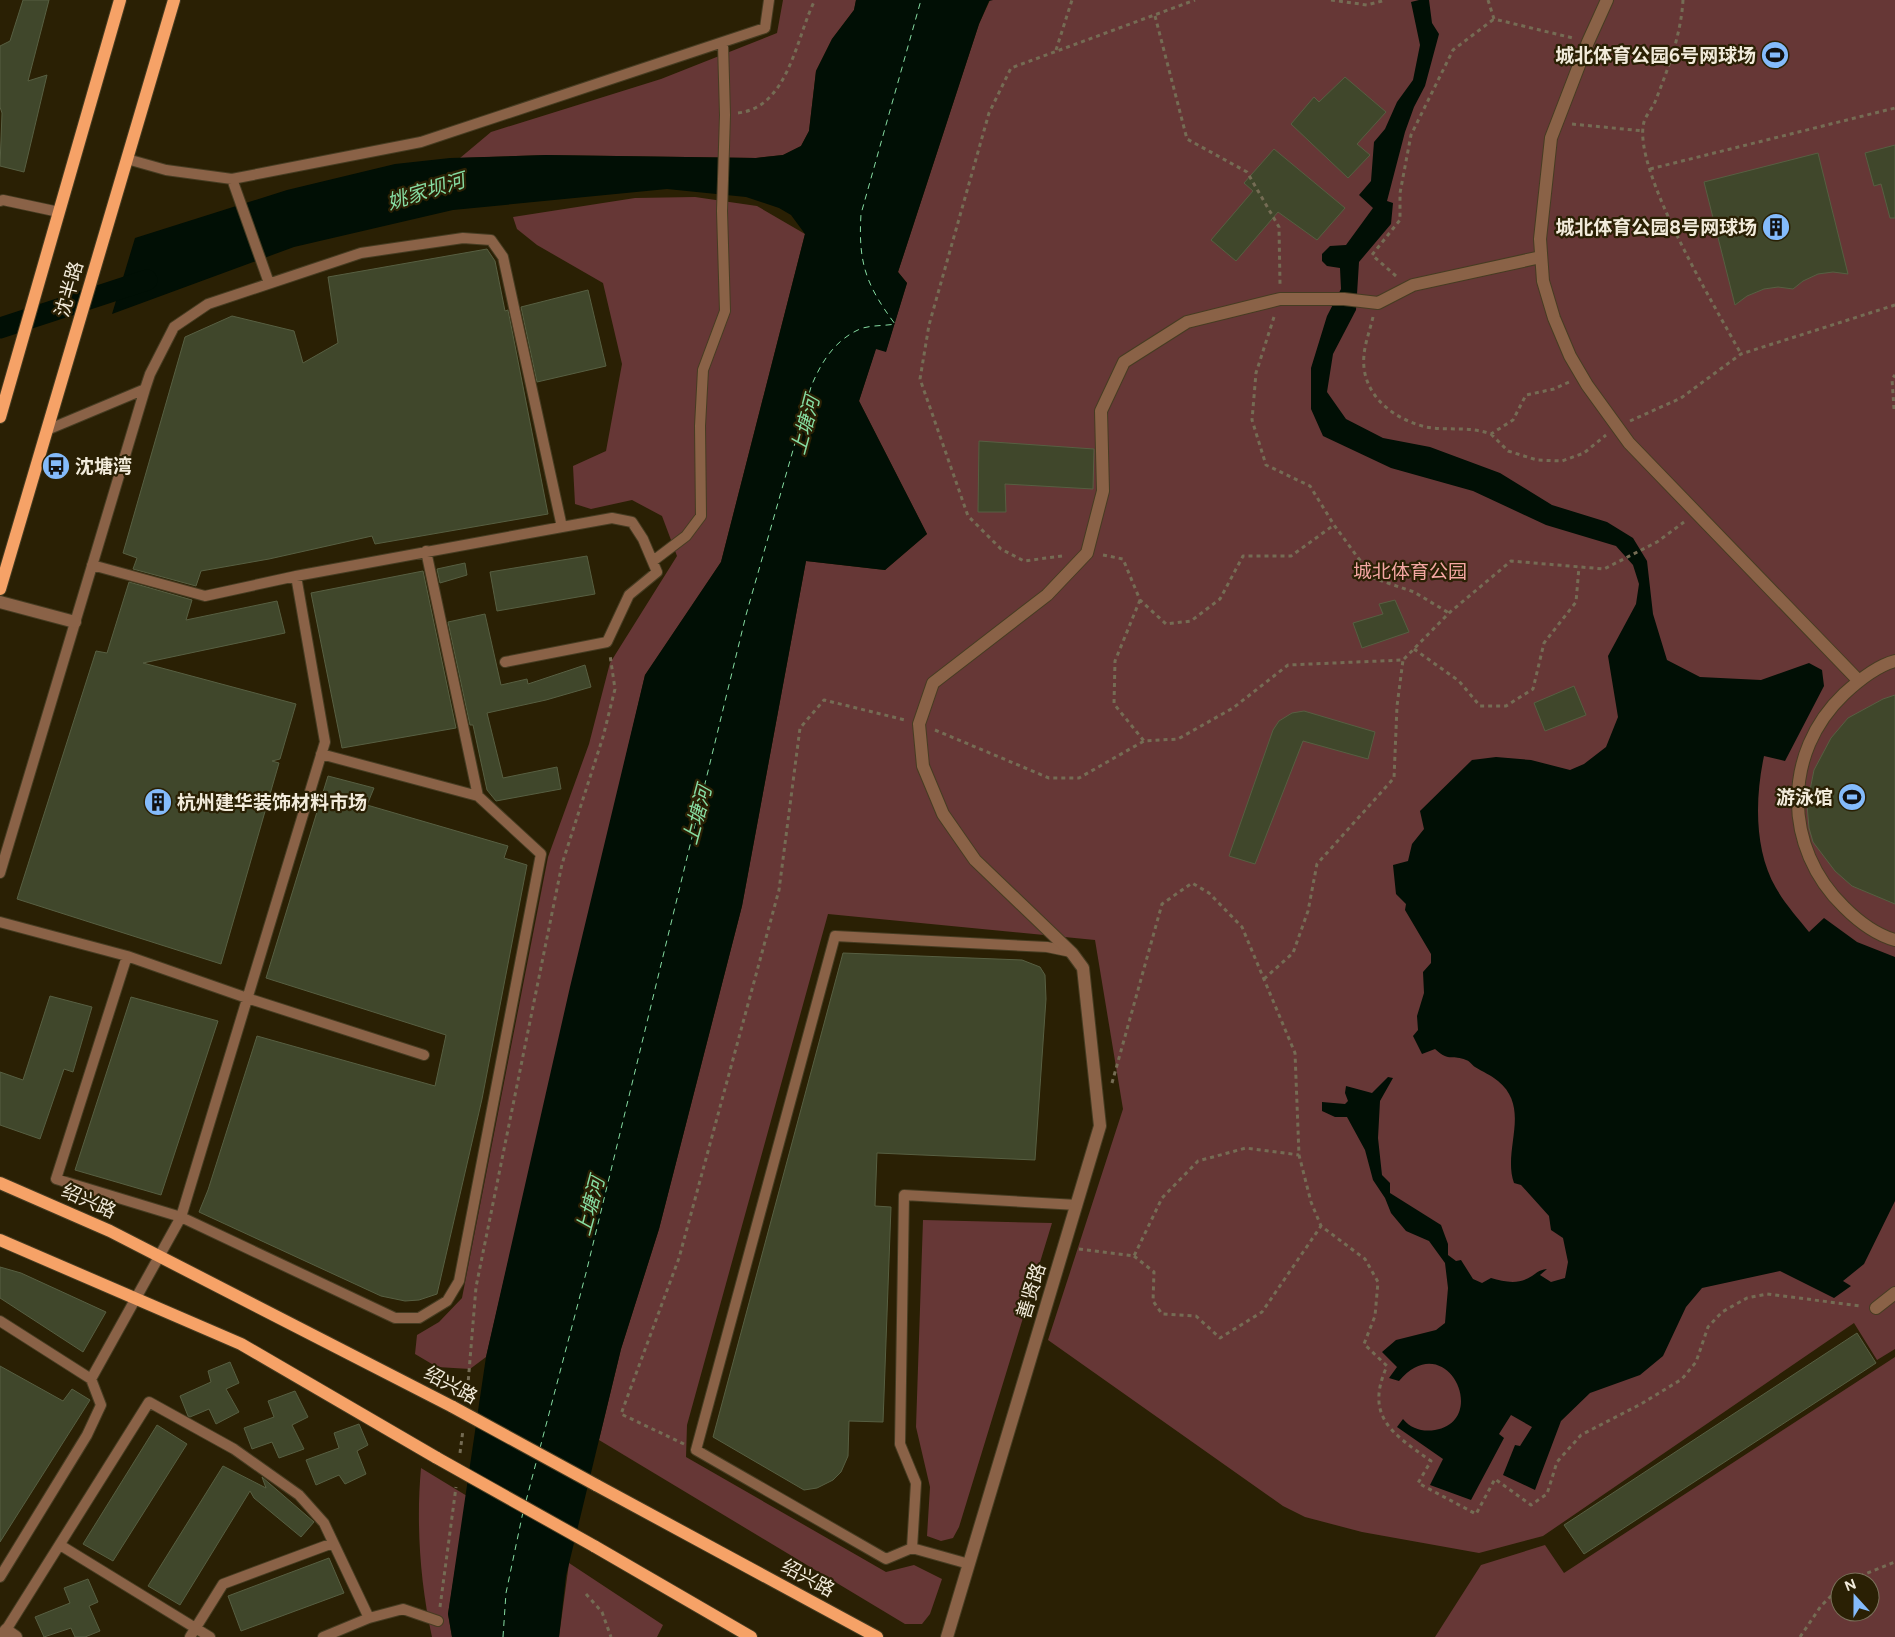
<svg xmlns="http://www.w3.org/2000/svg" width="1895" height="1637" font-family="Figtree,'Noto Sans SC',sans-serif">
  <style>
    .green { fill: #663736; fill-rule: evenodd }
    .water { fill: #010f05 }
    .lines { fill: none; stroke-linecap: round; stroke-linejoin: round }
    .canal { stroke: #010f05; stroke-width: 21 }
    .ferry { stroke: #86dca2; stroke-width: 1; stroke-dasharray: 6 5; stroke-linecap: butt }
    .building { fill: #40472b; stroke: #575f42 }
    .lane-casing { stroke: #463c22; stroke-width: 12 }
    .street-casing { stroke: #463c22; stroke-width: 14 }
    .primary-casing { stroke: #463c22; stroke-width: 14 }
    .path { stroke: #756c54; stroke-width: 3; stroke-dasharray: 4 4; stroke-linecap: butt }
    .lane { stroke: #8a6247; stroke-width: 10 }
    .street { stroke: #8a6247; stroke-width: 12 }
    .primary { stroke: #f6a267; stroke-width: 12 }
    .primary-bridge-casing { stroke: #463c22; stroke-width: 14; stroke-linecap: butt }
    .primary-bridge { stroke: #f6a267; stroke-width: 12 }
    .labels { text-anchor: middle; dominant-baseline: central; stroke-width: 4.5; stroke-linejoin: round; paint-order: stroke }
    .poi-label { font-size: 19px; font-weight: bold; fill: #f2ebdb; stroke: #2a2004; text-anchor: end }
    .street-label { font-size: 19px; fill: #f2ebdb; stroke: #2a2004 }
    .park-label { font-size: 19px; fill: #f5a7a3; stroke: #2a2004 }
    .water-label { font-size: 20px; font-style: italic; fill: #86dca2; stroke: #2a2004 }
  </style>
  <rect width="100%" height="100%" fill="#2a2004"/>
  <path class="green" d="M783,0h73l-2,10 -22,29 -16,32 -7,60 -8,15 -18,9 -27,3 -210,-3 -86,3 31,-26 170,-53 116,-46z
    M990,0h905v1349l-18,11 -23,-37 -311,213 -64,17 -117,-21 -57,-15 -22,-11 -235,-166 75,-231 -28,-169 -267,-26 -141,511 -1,32 200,115 28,-7 28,14 -12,35 -8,10h-17l-306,-184 22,-91 38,-120 83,-323 64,-345 79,9 42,-36 -68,-133 17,-53 10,3 21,-68 -9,-11 81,-248z
    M695,197l62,9 48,28 -84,328 -76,113 -159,682 -16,12 -33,-2 -22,-13 2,-19 22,-13 23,-24 86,-441 41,-113 21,-81 67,-107 -15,-40 -30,-16 -41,9 -16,-5 -2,-38 33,-15 16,-87 -19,-81 -66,-38 -20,-16 -4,-12 122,-19z
    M923,1220l129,3 -93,304 -6,11 -12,3 -14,-5 3,-49 -14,-60z
    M1895,1357v280h-460l46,-72 64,-20 19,28zM1840,1582h30v30h-30z
    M421,1468l46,28 -19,118 4,23h-20c-12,-55 -16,-113 -11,-169z
    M569,1563l94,62 -6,12h-98z"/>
  <path class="water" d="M856,0h137l-4,1 -10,23 -81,248 9,11 -21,69 -10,-3 -17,52 68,133 -42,36 -79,-9 -64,345 -83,323 -38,120 -55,227 -7,61h-107l-4,-23 38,-257 84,-370 75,-312 76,-113 84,-328 -14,-19 -12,-7 -33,-11 -79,-8 -214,21 -159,37 -182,67 23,-76 152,-48 108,-26 55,-6 96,-3 210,3 27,-3 18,-9 8,-15 7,-60 16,-32 22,-29z
    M1419,0h10l3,23 7,11 -14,52 -11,21 -9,25 -18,69 6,2 -2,21 -32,38 -3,48 -23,44 -6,38 19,27 37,19 47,9 70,26 52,32 55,17 26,16 14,23 6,53 14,46 33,17 61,3 48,-17 13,7 2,16 -39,75 -21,-5c-9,42 -10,94 12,132 9,16 22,30 33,44l15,-14 33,24 38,15v244l-31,63 -21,17 8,5 -17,12 -54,-27 -78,17 -16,19 -23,49 -23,19 -50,18 -29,28 -26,69 -32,-15 12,-30 5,1 12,-19 -21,-12 -12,19 5,4 -33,62 -41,-15 13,-26 -46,-32 6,-8c8,10 20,13 32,11 56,-10 11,-104 -36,-49l-10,-3 8,-11 -15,-15 14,-12 40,-10 9,-7 3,-35 -3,-25 -16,-22 -23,-10 -15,-18 -6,-15 -12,-18 -8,-30 -18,-33h-12l-13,-6v-9l23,2 3,-3 -3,-8 1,-7 26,7 16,-16 5,1 -13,23 -2,37 4,37 8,8v10l51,32 7,19v11l8,6 5,-1 12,19 9,4 9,-5c14,4 28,7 41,-2 6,-4 7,-6 15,-7l-7,6 11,7 14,-4 3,-16 -5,-24 -12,-8 -2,-14 -28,-31 -7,-2c-12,-34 18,-74 -16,-102 -7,-6 -15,-9 -23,-14 -3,-2 -5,-6 -9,-7 -13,-6 -16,3 -31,-11l-13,5 -9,-18 5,-6 -1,-14 7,-23 -1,-21 8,-9v-9l-26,-44 1,-6 -10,-10 -3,-29 15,-4 4,-17 12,-15 -4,-18 52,-51 24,-3 35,3 39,10 14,-6 22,-17 12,-30 -10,-61 28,-52 3,-20 -6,-19 -17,-19 -70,-21 -73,-34 -82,-23 -68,-32 -12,-27v-41l16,-52 14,-27 -1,-21 -13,-2 -5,-5v-7l8,-8 16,-1 27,-37 -14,-13 12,-14 3,-39 11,-13 12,-27 16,-22 7,-35 -9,-43z"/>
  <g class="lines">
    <path class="canal" d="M0,328l147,-48"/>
    <path class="ferry" d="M540,1448l46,-175 160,-658 65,-228c10,-25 24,-47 49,-58 10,-4 25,-3 35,-5 -29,-39 -37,-61 -34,-110l60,-214
      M526,1501l11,-42
      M503,1637l3,-44 17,-81"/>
  </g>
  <path class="building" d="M23,0h26l-21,81 19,-6 -23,97 -24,-6 2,-53 -2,-6v-61l10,-5z
    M1345,77l41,35 -29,32 13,11 -22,23 -57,-54 23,-27 5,5z
    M1895,145v73h-5l-9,-34 -7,2 -9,-33z
    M1274,149l71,59 -28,32 -39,-28 -42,49 -25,-21 42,-49 -9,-8z
    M1818,153l30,121 -15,-2 -15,2 -15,7 -10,8 -15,-2 -14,2 -17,7 -12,9 -31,-123z
    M487,249l8,12 10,50 3,-1 40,204 -173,30 -3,-8 -103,23 -68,12 -5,15 -63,-17 4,-11 -14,-5 62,-216 47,-21 62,15 9,32 35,-20 -10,-66z
    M588,290l18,76 -69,16 -16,-75z
    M979,441l115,8 -1,40 -88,-5 1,28h-28z
    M587,556l8,38 -98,17 -7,-39z
    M465,563l2,12 -27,8 -3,-14z
    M423,571l33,157 -114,20 -31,-155z
    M129,582l63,18 -6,20 91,-19 8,32 -142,30 153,41 -16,55 -8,2 7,2 -58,201 -204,-65 79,-248 11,2z
    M1395,600l14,32 -47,16 -9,-25 30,-9 -4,-10z
    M485,614l16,71 26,-6 1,5 57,-19 6,22 -45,13 -59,13 16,65 54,-11 4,22 -65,12 -9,-11 -14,-65h-3l-22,-103z
    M1574,686l12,29 -41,16 -11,-28z
    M1895,695v209l-43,-18 -17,-15 -22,-29 -4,-14 -2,-23 7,-35 17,-32 17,-20 35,-19z
    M1304,711l71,21 -7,27 -65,-18 -48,123 -26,-8 44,-126 6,-9 13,-8z
    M328,776l46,12 -7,17 141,41 -4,12 23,7 -45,234 -45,195 -18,6 -14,1 -24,-5 -182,-84 9,-22 49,-154 178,50 11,-51 -180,-57z
    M843,953l179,7 18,7 5,8 1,24 -11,161 -158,-7 -2,53 16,1 -8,215 -34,-1 -1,35 -7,16 -8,8 -16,8 -13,2 -91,-53z
    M50,996l42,11 -19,65 -9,-3 -24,70 -40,-14v-53l23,8z
    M131,997l87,24 -57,174 -86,-25z
    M0,1267l21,6 85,39 -23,40 -83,-54z
    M1857,1333l19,30 -292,191 -20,-29z
    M230,1362l9,21 -13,6 13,23 -23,12 -7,-15 -19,8 -2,-1 -8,-20 31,-14 -3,-11z
    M0,1366l63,35 9,-12 18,11 -90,142z
    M295,1391l13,26 -16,8 12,24 -25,9 -7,-16 -20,7 -8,-21 30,-11 -6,-16z
    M359,1424l9,21 -11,6 9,23 -21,10 -6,-9 -23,10 -10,-25 33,-12 -5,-15z
    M157,1425l30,19 -74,117 -30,-17z
    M223,1466l43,22 -4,-11 52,45 -13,15 -47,-39 -4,-7 -70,114 -32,-19z
    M329,1558l15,35 -103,38 -13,-35z
    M88,1579l10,23 -9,4 11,25 -15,6h-10l-4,-9 -27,9 -9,-20 35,-14 -6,-15z"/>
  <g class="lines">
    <defs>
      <path id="lane" d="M127,159l39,11 66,9 189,-37 344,-114 4,-28
        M232,179l37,104
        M0,201l3,-1 56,12
        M47,430l98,-41
        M426,551l52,245
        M653,561l33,-25 15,-20 -1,-90 3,-56 22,-59 -3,-100 3,-96 -2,-71
        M505,662l102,-20 22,-47 28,-23 -14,-33 -11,-17 -20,-4 -50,9
        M0,873l145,-484 5,-15 24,-47 34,-23 153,-51 102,-15 28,2 12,17 59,270 -266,49 -91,20 -113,-31
        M0,922l127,34 120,42 177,57
        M127,956l-71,223 125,38 214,101h24l28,-17 12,-20 82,-427 -63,-58 -157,-42
        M0,1321l91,58
        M60,1545l150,92
        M912,1548l-26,11 -190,-109 139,-514 212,11 24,5
        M969,1564l-57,-16 4,-65 -16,-39 4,-249 173,10
        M0,1577l87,-142 14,-30 -10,-26 90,-162 144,-475 -29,-166
        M6,1630l143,-228 85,47 65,46 25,28 45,95
        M190,1637l33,-53 110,-41
        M323,1637l46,-19 34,-9 35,12"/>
      <path id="street" d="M1607,0l-19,42 -37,96 -11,101 3,42 11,37 16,38 17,29 42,58 229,237
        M0,602l75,20
        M1895,661c-19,5 -37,20 -51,33 -62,59 -61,154 0,213 14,14 33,28 51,33
        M1876,1308l19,-15
        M1,1637l5,-7 10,7
        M947,1637l153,-511 -17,-158 -11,-15 -97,-93 -32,-46 -20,-48 -4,-42 14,-41 114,-88 40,-42 16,-62 -2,-80 23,-49 63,-40 93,-23h64l34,4 35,-18 128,-28"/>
      <path id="primary" d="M0,417l120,-417
        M0,589l174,-589
        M0,1183l110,48 343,176
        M0,1240l241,104 196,114
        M596,1485l281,152
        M594,1546l157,91"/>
    </defs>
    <use href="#lane" class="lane-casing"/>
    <use href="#street" class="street-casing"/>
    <use href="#primary" class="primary-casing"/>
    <path class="path" d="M1331,0l36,5 19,-5
      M1488,0l6,19 79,19
      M1683,0c-2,35 -15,69 -28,102 -3,7 -9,13 -11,20 -13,46 73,188 97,232
      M1155,16l32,123 60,33 32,55 1,57
      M1056,50l16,-50
      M738,113c51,-6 58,-76 77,-113
      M1572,124l72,7
      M1650,169l245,-61
      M1396,276l-24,-21 28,-35v-27l11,-58 42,-85 41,-31
      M1274,317l-18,56 -4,47 14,45 44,21 24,39 39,53 41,14 35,21
      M1373,317c-3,13 -8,26 -9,38 -4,38 28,64 62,72 22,4 44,-1 65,7l22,-14 13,-25 28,-6 15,-7
      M1894,409l-2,-30 3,-4
      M1630,421l51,-23 60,-44 154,-49
      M1491,434l17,17 29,9 25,1 22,-8 22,-18
      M1103,555l20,4 17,41 26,24 25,-3 29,-22 23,-43h48l43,-31
      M1062,556l-38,5 -23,-12 -33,-33 -48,-137 9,-54 60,-212 22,-45 184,-68
      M1140,600l-25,61 -1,43 30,37
      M1414,649l45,32 21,25h26l27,-17 11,-46 32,-41 3,-35
      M935,730l114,48h30l65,-37 34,-2 55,-31 55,-43 115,-5 46,-47 62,-52 93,8 53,-27 27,-20
      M1264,979l29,-26 15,-42 9,-47 77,-86 3,-72 6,-46
      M1112,1083l50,-179 30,-21 17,10 33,34 53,126 4,102 12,47 10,24 44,33 13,23 -3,34 -11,28 23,22c-23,51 6,68 44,95l-13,22 58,31 19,-35 36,26 16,-11 10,-32 24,-27 60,-31 41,-25 14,-17 12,-35 14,-15 25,-14 20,-4 94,12
      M1079,1249l55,7 28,-58 36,-37 48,-13 53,7
      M1134,1256l20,16 -1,29 9,13 34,2 24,22 42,-26 59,-86
      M467,1396l9,-109 86,-423 41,-127 12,-48 -5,-34
      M684,1444l-63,-30 58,-156 100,-368 21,-162 24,-28 81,20
      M460,1453l3,-23
      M1845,1582l50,-20
      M586,1594l16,18 9,25
      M440,1607l16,-120
      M1800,1637l21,-31 19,-19"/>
    <use href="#lane" class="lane"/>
    <use href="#street" class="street"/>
    <use href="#primary" class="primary"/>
    <defs>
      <path id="primary-bridge" d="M453,1407l143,78
        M437,1458l157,88"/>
    </defs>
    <use href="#primary-bridge" class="primary-bridge-casing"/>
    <use href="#primary-bridge" class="primary-bridge"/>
  </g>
  <defs>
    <symbol id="stadium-disc" viewBox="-11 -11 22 22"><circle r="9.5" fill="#84bbfb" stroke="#2a2004"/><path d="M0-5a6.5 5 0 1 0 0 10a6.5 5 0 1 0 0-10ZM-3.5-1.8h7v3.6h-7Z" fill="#111"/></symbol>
    <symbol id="building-disc" viewBox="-11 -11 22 22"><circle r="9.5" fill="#84bbfb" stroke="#2a2004"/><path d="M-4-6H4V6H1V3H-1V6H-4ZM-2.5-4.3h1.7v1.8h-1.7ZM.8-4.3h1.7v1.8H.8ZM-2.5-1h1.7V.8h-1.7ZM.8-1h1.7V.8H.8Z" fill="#111"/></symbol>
    <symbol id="bus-disc" viewBox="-11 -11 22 22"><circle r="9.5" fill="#84bbfb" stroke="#2a2004"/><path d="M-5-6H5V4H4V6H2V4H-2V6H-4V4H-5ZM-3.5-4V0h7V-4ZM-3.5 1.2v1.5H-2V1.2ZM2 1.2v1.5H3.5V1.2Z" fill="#111"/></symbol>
  </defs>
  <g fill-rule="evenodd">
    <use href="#stadium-disc" x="1759" y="39" width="32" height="32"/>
    <use href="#building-disc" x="1760" y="211" width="32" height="32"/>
    <use href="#bus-disc" x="40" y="450" width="32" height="32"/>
    <use href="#stadium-disc" x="1836" y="781" width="32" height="32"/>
    <use href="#building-disc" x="142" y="786" width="32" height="32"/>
  </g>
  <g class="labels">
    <g class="poi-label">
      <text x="1756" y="55">城北体育公园6号网球场</text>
      <text x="1757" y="227">城北体育公园8号网球场</text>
      <text x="75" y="466" text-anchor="start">沈塘湾</text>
      <text x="1833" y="797">游泳馆</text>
      <text x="177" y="802" text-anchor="start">杭州建华装饰材料市场</text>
    </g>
    <g class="street-label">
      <text transform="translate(69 289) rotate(-74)">沈半路</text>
      <text transform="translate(89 1201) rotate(24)">绍兴路</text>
      <text transform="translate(1031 1291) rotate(-73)">善贤路</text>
      <text transform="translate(451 1385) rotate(28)">绍兴路</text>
      <text transform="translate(808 1578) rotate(28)">绍兴路</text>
    </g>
    <g class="park-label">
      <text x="1410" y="571">城北体育公园</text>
    </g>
    <g class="water-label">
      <text transform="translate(426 191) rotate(-17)">姚家坝河</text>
      <text transform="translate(805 425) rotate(-75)">上塘河</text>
      <text transform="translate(697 815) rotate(-75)">上塘河</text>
      <text transform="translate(590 1206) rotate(-75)">上塘河</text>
    </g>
  </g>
  <g transform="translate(1855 1597) rotate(339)"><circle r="24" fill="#2a2004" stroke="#7a715a"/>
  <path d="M0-4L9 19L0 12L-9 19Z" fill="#84bbfb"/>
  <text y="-8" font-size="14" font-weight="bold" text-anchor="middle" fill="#f2ebdb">N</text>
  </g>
</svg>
